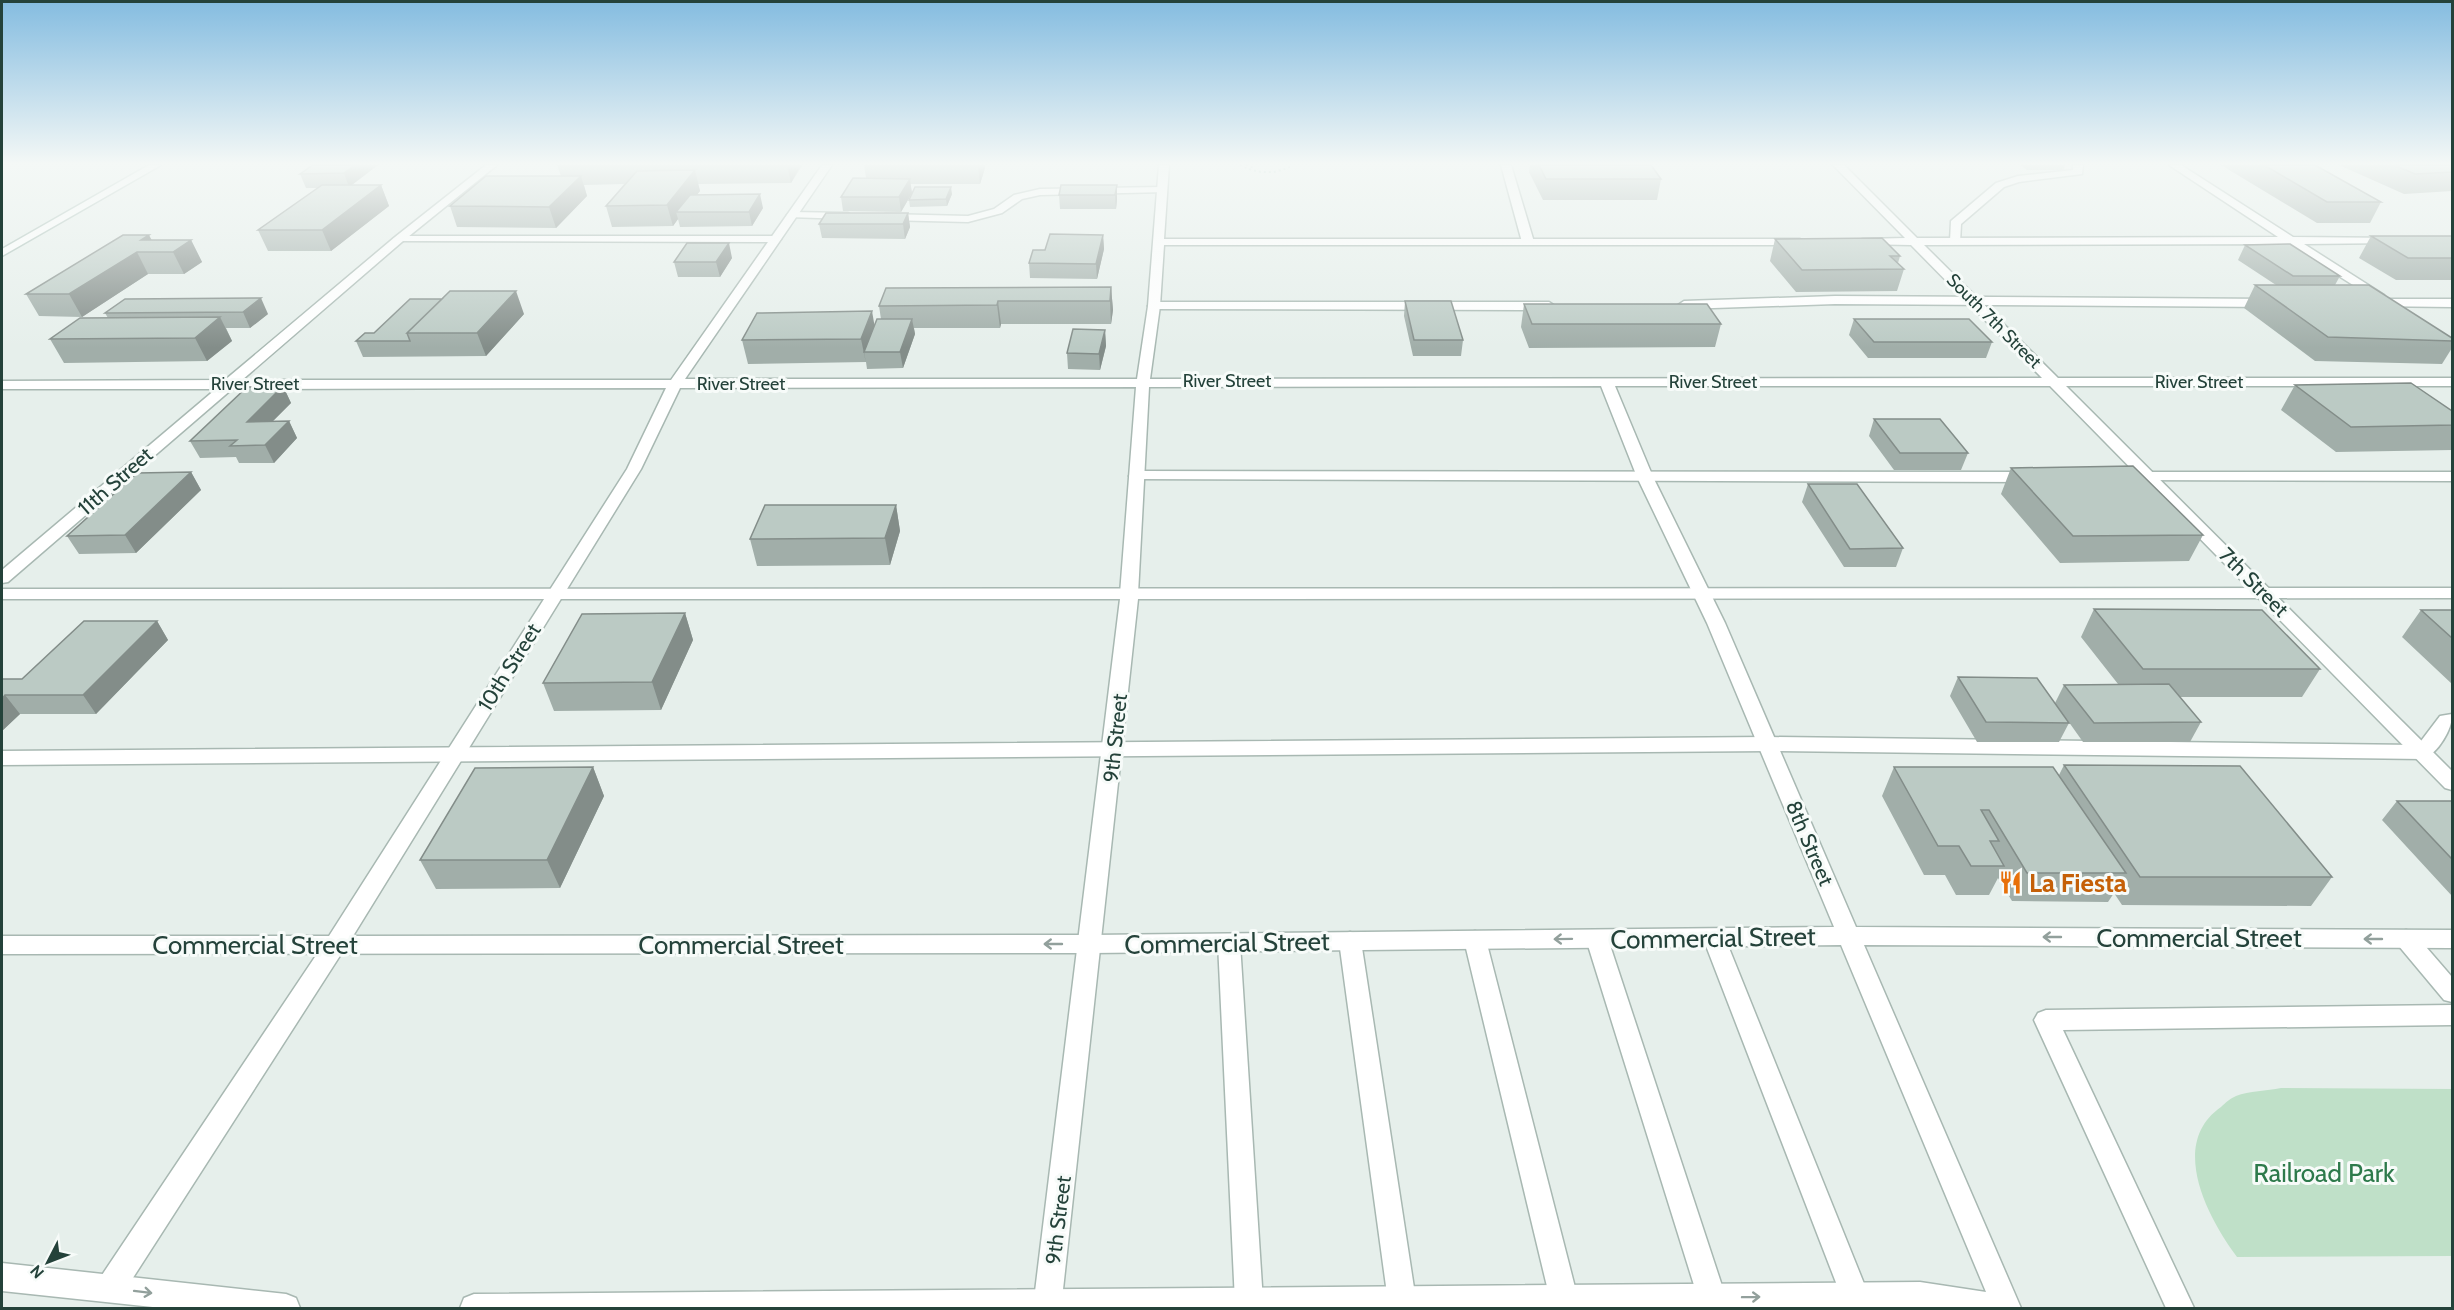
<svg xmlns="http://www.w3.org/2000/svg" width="2454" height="1310" font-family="Cabin,sans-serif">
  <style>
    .green { fill: #bfe0c8 }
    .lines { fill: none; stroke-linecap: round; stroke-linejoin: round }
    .service-casing { stroke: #a8b8b2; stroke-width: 3 }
    .minor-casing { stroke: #a8b8b2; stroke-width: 3 }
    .tertiary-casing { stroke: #a8b8b2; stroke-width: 3 }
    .secondary-casing { stroke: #a4bbb3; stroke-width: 3 }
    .path { stroke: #86b3a5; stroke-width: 2; stroke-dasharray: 2 3; stroke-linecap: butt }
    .service { fill: #fff; fill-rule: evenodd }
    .minor { fill: #fff; fill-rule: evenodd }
    .tertiary { fill: #fff; fill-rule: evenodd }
    .secondary { fill: #fff; fill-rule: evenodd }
    .wall { fill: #a1aea9 }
    .shaded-wall { fill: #838d89 }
    .building { fill: #bbcac4; stroke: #838d89; stroke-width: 1.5 }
    .oneway { stroke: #92a09c }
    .labels { text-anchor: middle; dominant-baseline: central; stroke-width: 6; stroke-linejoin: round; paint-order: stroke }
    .far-street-label { font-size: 18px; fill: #24423a; stroke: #f7fbf9 }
    .street-label { font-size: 21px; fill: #24423a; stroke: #f7fbf9 }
    .near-food-label { font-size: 26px; font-weight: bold; fill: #c56008; stroke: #f7fbf9; text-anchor: start }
    .near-street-label { font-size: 26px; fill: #24423a; stroke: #f7fbf9 }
    .near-park-label { font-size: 26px; fill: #2d7a4b; stroke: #f7fbf9 }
  </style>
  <rect width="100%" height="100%" fill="#e6efeb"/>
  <path class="green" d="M2281,1088l171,1v167l-215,1c-29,-39 -69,-113 -16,-150 4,-4 10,-9 15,-11 13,-5 31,-5 45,-8z"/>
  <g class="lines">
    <defs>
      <path id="service" d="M1501,165h10l23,77 -2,2 -10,-2z
        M2073,165h10l-1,9 -63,8 -15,5 -43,37 -1,19 -10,-2 1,-20 45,-38 22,-7 55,-6z
        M1162,187l4,1v4l-126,3 -18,4 -20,14 -34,9 -83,-2 -5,-3 5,-3 83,2 26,-7 20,-14 26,-6z
        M792,212l56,1 5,3 -5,3 -60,-2 -1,-2z
        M399,236h376l6,3 -6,3 -380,-1 -2,-2z
        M1835,296l436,3 6,4 -6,4 -436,-3 -151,5 -6,-4 6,-4z
        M2374,299h78v8l-82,-1v-6z
        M1154,302h395l6,4 -6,4 -399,-1 -2,-3z
        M1137,471l894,1 8,5 -8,5 -899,-3 -3,-3z
        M2133,472h319v9l-324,-1 -3,-3 3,-3z
        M2452,714c1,14 -14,40 -29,45l-655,-8 -1766,14v-14l1766,-14 650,8 22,-29z
        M1714,929l8,3 3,6 144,358 -4,10 -6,2 -14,-2 -142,-368 3,-6z
        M1597,930l8,3 3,6 118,359 -5,10h-19l-4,-10 -112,-359 3,-6z
        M2406,930l8,3 38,44v25l-8,-2 -46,-55 -3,-6 3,-6z
        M1475,931l8,3 3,6 92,359 -4,9h-20l-4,-9 -86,-359 3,-6z
        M1350,932l8,3 3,6 55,360 -3,7h-22l-3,-7 -49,-360 3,-6z
        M1229,934l8,3 3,6 23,359 -2,6h-24l-2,-6 -17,-359 3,-6z
        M335,936l8,3 3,6 -3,6 -223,347 -10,4 -10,-4 -4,-10 4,-10 227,-339z
        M2452,1005v20l-389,5 131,278h-28l-132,-288 4,-7 8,-3z"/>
      <path id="minor" d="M486,165h11l-94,76 -161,139h429l151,-215h10l-147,214h452l11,-73 11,-141h10l-5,74h636l6,3 -6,3h-636l-4,61 -10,73 892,-1 -131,-133 -52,-1v-4l4,-1 42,-1 -72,-73h11l73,73 361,-1 -109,-72h12l112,72 105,1v4l-4,1 -90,1 80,51v6l-4,1 -92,-58 -364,1 134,133h394v8h-386l386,385v19l-7,-2 -395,-402h-435l38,91 72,146 131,304 596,3v18l-588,-3 157,363h-1561l4,-10 10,-4 1446,-12 66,10 -145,-347 -749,8 -1090,1v-18h327l298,-467 39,-81 -434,1 -224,193 -6,1v-13l214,-181h-214v-8l223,-1 170,-143zM1601,386l36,91 70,146 127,304 -742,8 -739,1 288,-467 39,-81 456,-1 -16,207 9,5 9,-5 11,-207z
        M2,1263l284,31 10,4 4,10h-138l-160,-17z"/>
      <path id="tertiary" d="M2452,588v10l-1314,1 -77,709h-28l87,-709h-1118v-10z"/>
      <path id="secondary" d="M149,165h12l-159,91v-7z"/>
    </defs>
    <use href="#service" class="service-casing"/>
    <use href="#minor" class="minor-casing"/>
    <use href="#tertiary" class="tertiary-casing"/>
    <use href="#secondary" class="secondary-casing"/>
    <path class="path" d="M1240,165c17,9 36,10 53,0
      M1246,165l9,3"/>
    <use href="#service" class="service"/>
    <use href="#minor" class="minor"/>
    <use href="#tertiary" class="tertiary"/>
    <use href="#secondary" class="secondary"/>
  </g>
  <path class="wall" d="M378,165l-26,20h29l8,21 -58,45h-63l-10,-21 60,-42h-12l-6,-14z
    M557,165h244l1,1 -11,17 -93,1 2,7 -3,3 66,14 -11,18 -72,1 -2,-8 -5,7 -61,1 -6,-21 18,-22 -40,1 3,11 -31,32 -99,-1 -7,-21 111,-30z
    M864,165h121v3l-5,16h-70l2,9 -11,19 -58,-1 -2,-14 25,-19z
    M1530,165h121l10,14 -4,21h-114l-14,-28z
    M2020,165h45l-1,5h-37z
    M2221,165h94l66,37 -11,21h-53z
    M2339,165h113v26l-48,3z
    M1117,185v14l-1,10h-56l-1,-14z
    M952,194l-5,12 -37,1 -1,-7z
    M908,213l2,14 -5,12 -83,-1 -3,-14z
    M1103,235l1,14 -7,30 -67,-1 -1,-15 16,-13z
    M2371,236h81v44h-56l-37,-22z
    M1775,239l125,17 -2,7 6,6 -7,22 -101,1 -26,-31z
    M152,240h39l11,22 -18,12h-36l-66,43 -43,-1 -13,-22z
    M2245,245l95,31 -5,9 117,53v10l-10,16 -127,-3 -71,-53 11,-23h21l-38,-25z
    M732,258l-12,19h-42l-4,-15z
    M1111,287l2,23 -2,14h-110l-1,4h-86l1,6 -12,34 -36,1 -1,-7 -118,2 -6,-24 133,-15 6,-6 -2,-13z
    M125,299l143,15 -18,14h-24l6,13 -25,20 -143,2 -14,-24 58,-21 -3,-5z
    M1405,301l58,39 -2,16h-48l-9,-40z
    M1524,304l197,20 -6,23 -186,1 -8,-21z
    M524,314l-38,42 -123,1 -7,-16 18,-8z
    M1854,319l138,23 -6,16h-118l-19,-23z
    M1105,330l1,16 -6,24 -32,-1 -1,-16z
    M2295,385l157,26v39l-116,2 -55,-42z
    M283,386l8,17 -18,18h16l8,17 -23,25h-35l-3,-6 -36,1 -10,-17z
    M1874,419l94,34 -7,17h-67l-25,-34z
    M2011,468l192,67 -14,26 -129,2 -59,-69z
    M191,472l10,18 -65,63 -57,1 -12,-18z
    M1808,484l95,64 -7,19h-52l-42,-65z
    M896,505l4,26 -10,34 -133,1 -7,-27z
    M2094,609l226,60 -18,28h-122l21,25 -11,20h-107l-17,-24 3,5 -10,19h-82l-27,-46 8,-19 97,26 9,-18 54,-1 -37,-47z
    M2421,610h31v74l-50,-47z
    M685,613l8,27 -32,70 -107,1 -11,-28z
    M157,621l11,19 -72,74h-76l-18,17v-52h20z
    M2064,765l268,112 -21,29 -189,-1 -8,-12 -6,9 -96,-1 -14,-23 -9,17h-33l-11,-20h-21l-42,-79 12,-29 165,8z
    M593,767l11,29 -44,92 -124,1 -16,-29z
    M2397,801h55v95l-70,-76z"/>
  <path class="shaded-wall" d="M355,165h23l-29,22 -5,-14z
    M787,165h14l-10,18z
    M978,165h7v3l-5,16z
    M695,170l5,21 -16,21h-8l2,7 -5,7 -6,-21z
    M581,176l6,20 -31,32 -7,-21z
    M910,179l2,14 -11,19 -2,-15z
    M381,185l8,21 -58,45 -9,-21z
    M1117,185v14l-1,10 -1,-14z
    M951,187l1,7 -5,12 -1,-7z
    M760,194l3,14 -11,18 -3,-14z
    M908,213l2,14 -5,12 -2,-15z
    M149,235l9,17 -17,-12z
    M1103,235l1,14 -7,30 -1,-15z
    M191,240l11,22 -18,12 -11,-22z
    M729,243l3,15 -12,19 -4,-15z
    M137,252l11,22 -66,43 -13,-23z
    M1111,287l2,23 -2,14 -1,-23z
    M516,291l8,23 -38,42 -9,-23z
    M261,298l7,16 -18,14 -7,-16z
    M998,301l3,23 -1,4 -3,-23z
    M872,311l4,23 -12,18 2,11 -5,-24z
    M220,317l12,24 -25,20 -12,-23z
    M912,319l3,15 -12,34 -3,-16z
    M1105,330l1,16 -6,24 -1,-16z
    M283,386l8,17 -36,36 -8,-17z
    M289,421l8,17 -23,25 -9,-18z
    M191,472l10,18 -65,63 -11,-18z
    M896,505l4,26 -10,34 -5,-27z
    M685,613l8,27 -32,70 -9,-28z
    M157,621l11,19 -72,74 -13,-19z
    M5,695l15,19 -18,17v-32z
    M593,767l11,29 -44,92 -13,-28z"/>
  <path class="building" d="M313,165h42l-11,8 -44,1z
    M1539,165h112l10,14h-115z
    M2264,165h51l66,37h-54z
    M2394,165h58v7l-37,2z
    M695,170l-28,35 -61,1 31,-35z
    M486,176h95l-32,31 -99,-1z
    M853,178l57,1 -11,18h-58z
    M322,185h59l-59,45h-64z
    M1061,185h56l-2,10h-56z
    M915,187h36l-5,12 -37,1z
    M760,194l-11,18h-73l14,-17z
    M826,213h82l-5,11h-84z
    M1050,234l53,1 -7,29 -67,-1 4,-13h12z
    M123,235h26l-8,5h50l-18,12h-36l-68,42h-43z
    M2371,236h81v22h-44z
    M1882,238l18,18h-10l14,13 -102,1 -27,-31z
    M687,243h42l-13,19h-42z
    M2290,244l50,32h-47l-48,-31z
    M2255,285h114l83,53v3l-124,-4z
    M1111,287l-1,14h-112l-1,4 -118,1 7,-18z
    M450,291h66l-39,42h-70z
    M261,298l-18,14 -138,1 20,-14z
    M410,299h32l-35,34 3,8h-54l9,-8h9z
    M1405,301h46l12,39h-49z
    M1524,304h183l14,20h-189z
    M872,311l-11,28 -119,1 15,-27z
    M220,317l-25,21 -145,1 30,-21z
    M877,319h35l-12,33h-36z
    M1854,319h115l23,23h-118z
    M1073,329l32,1 -6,24 -32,-1z
    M2411,383l41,28v14l-101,2 -56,-42z
    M283,386l-36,36 42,-1 -24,24 -35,1 7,-6 -47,1 57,-54z
    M1874,419h66l28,34h-68z
    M2133,466l70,69 -130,1 -62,-68z
    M191,472l-66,63 -58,1 70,-63z
    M1808,484h49l46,64 -53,1z
    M765,505h131l-11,33 -135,1z
    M2094,609l168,1 58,59h-177z
    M2421,610h31v28z
    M685,613l-33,69 -109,1 39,-69z
    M84,621h73l-74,74h-78l-3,4v-20h20z
    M1958,677l79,1 32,45 -83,-1z
    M2169,684l32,38 -107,1 -30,-38z
    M2064,765l176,1 92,111h-192z
    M593,767l-46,93h-127l55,-92z
    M1894,767h159l73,106h-99l-38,-63h-8l18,31h-9l14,25h-33l-12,-20h-21z
    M2397,801h55v58z"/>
  <defs><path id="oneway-shaft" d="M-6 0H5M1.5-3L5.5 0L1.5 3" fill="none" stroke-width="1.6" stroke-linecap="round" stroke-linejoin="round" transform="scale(1.5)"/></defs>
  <g class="oneway">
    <use href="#oneway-shaft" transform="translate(2052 937) rotate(-180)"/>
    <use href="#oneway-shaft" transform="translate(1563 939) rotate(179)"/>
    <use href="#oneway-shaft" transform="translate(2373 939) rotate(-180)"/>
    <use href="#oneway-shaft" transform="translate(1053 944) rotate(180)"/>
    <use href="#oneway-shaft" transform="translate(143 1292) rotate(7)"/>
    <use href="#oneway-shaft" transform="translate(1751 1297) rotate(-1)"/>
  </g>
  <linearGradient id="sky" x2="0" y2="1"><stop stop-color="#84bce0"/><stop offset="0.47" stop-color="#f4f8f6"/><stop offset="1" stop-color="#f4f8f6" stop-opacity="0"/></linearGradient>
  <rect width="2454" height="348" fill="url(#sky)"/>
  <defs>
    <symbol id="restaurant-bare" viewBox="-9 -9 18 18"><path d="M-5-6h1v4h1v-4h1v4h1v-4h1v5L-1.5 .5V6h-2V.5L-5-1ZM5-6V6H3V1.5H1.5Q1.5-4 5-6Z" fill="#e8710a" stroke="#f7fbf9" stroke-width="2.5" paint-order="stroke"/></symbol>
  </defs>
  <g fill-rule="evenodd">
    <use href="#restaurant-bare" x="1994" y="866" width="33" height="33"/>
  </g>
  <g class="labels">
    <g class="far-street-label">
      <text transform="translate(1994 321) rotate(45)">South 7th Street</text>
      <text x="1227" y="381">River Street</text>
      <text x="1713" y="382">River Street</text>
      <text x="2199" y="382">River Street</text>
      <text x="255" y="384">River Street</text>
      <text x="741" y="384">River Street</text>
    </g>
    <g class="street-label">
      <text transform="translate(115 481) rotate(-41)">11th Street</text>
      <text transform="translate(2254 582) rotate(45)">7th Street</text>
      <text transform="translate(509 667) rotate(-58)">10th Street</text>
      <text transform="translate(1115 738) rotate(-84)">9th Street</text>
      <text transform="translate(1810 843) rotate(67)">8th Street</text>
      <text transform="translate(1058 1220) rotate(-83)">9th Street</text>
    </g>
    <g class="near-food-label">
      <text x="2029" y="883">La Fiesta</text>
    </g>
    <g class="near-street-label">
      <text transform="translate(1713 938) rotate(-1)">Commercial Street</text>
      <text x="2199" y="938">Commercial Street</text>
      <text transform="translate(1227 943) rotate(-1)">Commercial Street</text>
      <text x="255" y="945">Commercial Street</text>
      <text x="741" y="945">Commercial Street</text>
    </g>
    <g class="near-park-label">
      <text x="2324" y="1173">Railroad Park</text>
    </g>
  </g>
  <rect width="2454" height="1310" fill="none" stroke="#24423a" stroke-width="6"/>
  <g transform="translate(48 1262) rotate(228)" stroke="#f7fbf9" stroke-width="4.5" paint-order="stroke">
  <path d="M0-4.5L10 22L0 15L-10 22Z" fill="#24423a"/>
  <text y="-9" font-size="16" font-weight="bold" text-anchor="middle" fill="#24423a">N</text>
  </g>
</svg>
